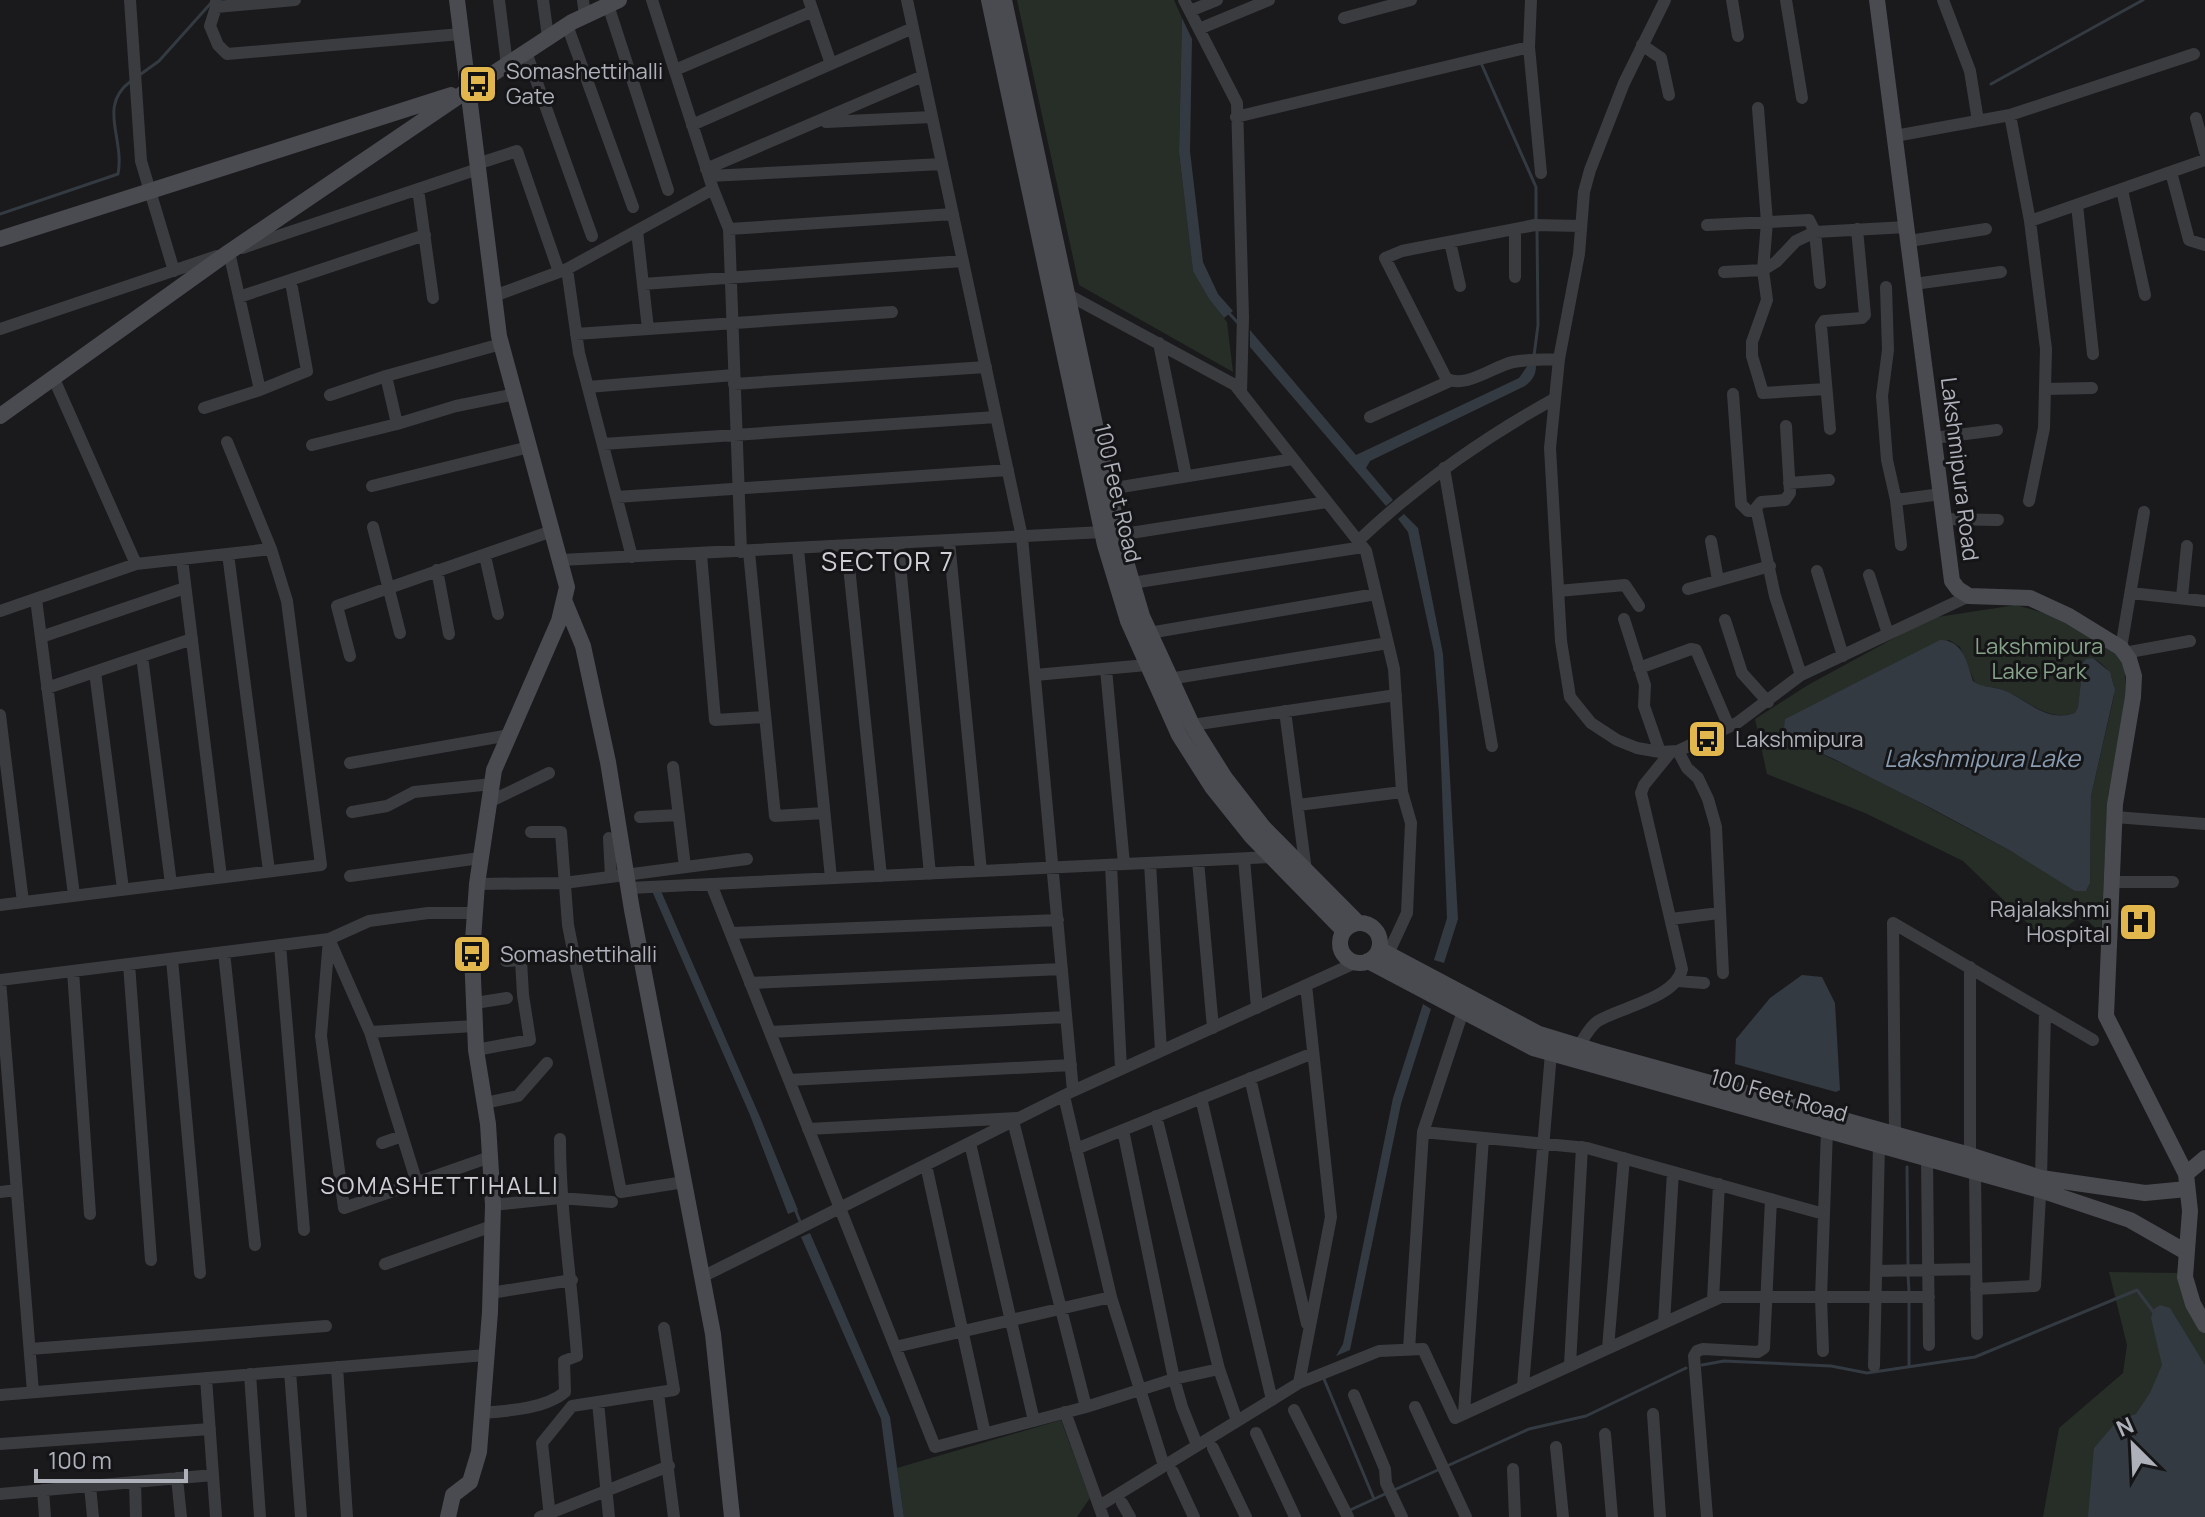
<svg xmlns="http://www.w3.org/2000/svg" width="2205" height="1517" font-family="Manrope,sans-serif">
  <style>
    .green { fill: #262e27; fill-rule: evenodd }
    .water { fill: #333a41 }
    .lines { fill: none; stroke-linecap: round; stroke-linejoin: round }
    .stream { stroke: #333a41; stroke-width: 3 }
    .street { stroke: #3b3c40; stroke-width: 12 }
    .secondary { stroke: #494b50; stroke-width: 16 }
    .labels { text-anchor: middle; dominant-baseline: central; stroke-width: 6; stroke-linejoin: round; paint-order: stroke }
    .poi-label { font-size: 22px; fill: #aeb1ba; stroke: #151517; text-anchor: start }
    .street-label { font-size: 22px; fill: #aeb1ba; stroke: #151517 }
    .park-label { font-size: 22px; fill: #87a38a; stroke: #151517 }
    .water-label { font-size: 24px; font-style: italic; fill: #899cb1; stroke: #151517 }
    .neighbourhood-label { font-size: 24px; letter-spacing: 2px; fill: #ced0d6; stroke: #151517 }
    .quarter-label { font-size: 26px; letter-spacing: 2px; fill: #ced0d6; stroke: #151517 }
  </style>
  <rect width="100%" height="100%" fill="#1a1a1c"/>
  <path class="green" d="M1017,0h157l8,18 -3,134 14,118 16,29 18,23 6,50 -154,-87z
    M2016,605l53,15 56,40v47l-17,89 -7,137 -13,-12 -11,-2 -31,22 -83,-80 -98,-48 -98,-39 -12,-55 53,-34 123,-67zM1949,640l11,7 15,36c9,5 20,3 30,8 25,10 41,31 70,22l3,-6 5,-41 10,-8c16,9 22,20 21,38l-23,100 -1,87 -4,8h-11c-32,-25 -70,-43 -106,-62 -57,-31 -115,-62 -175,-87l-9,-23 144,-72z
    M2109,1272l68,1 8,28 20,32v184h-162l16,-89 64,-55 4,-28z
    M1061,1420l29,78 -13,19h-173l-7,-49z"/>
  <path class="water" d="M1182,18l10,21 -2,112 13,111 15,32 15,17 -9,7 -15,-19 -16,-28 -14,-119z
    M1250,330l106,125 163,-77 9,-13 8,1c0,9 -4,15 -11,20l-155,75 -4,7 27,32 -7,6 -136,-159z
    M1404,514l14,14 25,126 15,265 -14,44 -10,-3 13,-42 -8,-204 -5,-62 -26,-120 -10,-13z
    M1940,640c23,0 27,22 33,41 8,7 20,5 30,9 26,10 42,33 72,23l3,-6 5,-44 3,-4 7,-1 17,14 5,18 -24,106 -1,87 -4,8h-11l-64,-40 -82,-44 -95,-48 -40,-18 -10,-12 1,-10z
    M652,891h9l99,226 38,93 -10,4 -38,-99z
    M1802,975l20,2 13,26 5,87 -4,2 -101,-28 1,-25 34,-41z
    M1423,1004l8,5 -30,95 -51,246 -14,6 7,-12 50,-246z
    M810,1233l80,184 14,100h-10l-13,-98 -80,-182z
    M2160,1305l10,3 35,57v152h-117l6,-69 24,-28 18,-6 14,-21 12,-28 -11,-47 3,-9z"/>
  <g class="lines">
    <path class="stream" d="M1481,63l55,124v33
      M141,74l18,-13 52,-58
      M1991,84l152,-84
      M0,214l118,-40c7,-36 -21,-68 13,-93
      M1227,311l11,12
      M1534,356l4,-31 -1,-97
      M1907,1167l1,101
      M795,1209l6,15
      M1908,1275l1,17
      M1909,1299v67
      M1702,1365l22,-4 107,5 36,7 108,-16 162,-67 18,24
      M1324,1379l50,120
      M1447,1466l82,-37 57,-13 100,-48
      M1392,1491l48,-22
      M1348,1511l37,-17"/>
    <path class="street" d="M130,0l11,161 33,110
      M499,0l8,65
      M543,0l5,37
      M583,0l2,16
      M652,0l61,189 16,40 12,323
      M809,0l22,64
      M907,0l115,537 51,554
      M1184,0l53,103 6,214 -2,76
      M1531,0l-2,47 12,126
      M1665,0l-41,83 -34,87 -6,22 -5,62 -20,105 -9,89 11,193 9,56 21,26 26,17 20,8 23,4 18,-1 59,-28 64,-48 168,-79
      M1732,0l6,36
      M1786,0l16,98
      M1943,0l27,71 8,50
      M216,2v5l79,-7
      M608,5l60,185
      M216,7l-6,19 8,19 9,9 234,-20
      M1190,11l27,-11
      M1344,18l67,-18
      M567,25l66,182
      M1199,29l70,-29
      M1642,45l19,13 8,37
      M526,52l66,184
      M675,70l138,-59
      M1758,108l9,114 -4,48 4,30 -15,42v14l11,37 63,-4
      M2010,115l20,106 16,128 -2,79 -15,73
      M1236,117l293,-70
      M2196,118l9,34
      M826,122l106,-5
      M692,125l221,-97
      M1895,136l115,-21 184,-61
      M477,164l40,-13 42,121
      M706,169l217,-93
      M2171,172l18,68 16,5
      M709,176l233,-12
      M418,189l15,109
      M2122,190l23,105
      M2077,205l16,149
      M2030,221l175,-61
      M1707,225l102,-5 6,12 5,51
      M729,229l224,-15
      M1515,230v47
      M637,231l11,98
      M1909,241l77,-12
      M1450,242l10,44
      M242,248l236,-79
      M229,252l31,138 47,-19 -15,-83
      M567,269l12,84 53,204
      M1724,272l39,-2 13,-8 20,-21 19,-9 92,-5
      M643,284l320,-23
      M1914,284l87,-12
      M1886,287l2,63 -6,46 5,64 9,40 45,-6
      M1063,292l172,93 131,166 28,118 8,123 9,31 -4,90 -19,41
      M494,296l73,-27 146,-80
      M239,297l186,-62
      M0,329l217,-73
      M576,334l316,-22
      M1159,343l27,133
      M501,344l-115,32 11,48 59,-18 59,-12
      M1559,359c-15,1 -31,0 -46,3 -19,4 -49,28 -67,16l-61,-120 17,-7 133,-26 46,1
      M54,379l82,185
      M734,384l252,-17
      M588,387l146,-12
      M2046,389l46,-1
      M1733,394l8,110 7,7h8
      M330,395l56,-19
      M204,408l56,-18
      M1370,417l80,-36
      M1786,426l4,67 -5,7 -24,2 -5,6 19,88 26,79
      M1830,429l-9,-103 3,-5 38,-3 3,-3 -8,-86
      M1934,438l63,-8
      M603,444l393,-27
      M312,445l85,-21
      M1444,468l48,278
      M1789,483l40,-3
      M372,486l157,-39
      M1109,489l184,-30
      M617,497l391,-27
      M1896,500l5,45
      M1943,519l55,1
      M373,527l27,106
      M1118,535l209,-33
      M949,541l32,330
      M1358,541c59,-56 125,-103 196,-142
      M1711,541l7,39
      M898,544l32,330
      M847,547l34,329
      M798,549l33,329
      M749,552l26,264 49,-3
      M228,554l41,317
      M701,554l14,166 50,-3
      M485,556l13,58
      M182,559l39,318
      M561,560l542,-28
      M437,570l12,64
      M1817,571l26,85
      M1869,575l19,59
      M1132,583l231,-36
      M1688,589l82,-23
      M1558,591l67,-6 14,21
      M2131,593l74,8
      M2182,597l5,-51
      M36,599l38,296
      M0,611l136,-47 135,-15
      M1624,619l21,66 -1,21 16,46
      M1725,620l17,53 26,29
      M1149,633l227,-39
      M41,637l144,-49
      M2121,648l23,-136
      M2124,653l66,-12
      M142,656l29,228
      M350,656l-13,-50 215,-75
      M1639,668l52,-19 5,1 33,77
      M1106,669l18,195
      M95,672l28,217
      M1035,675l112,-10
      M1169,679l219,-36
      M47,688l145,-49
      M1285,711l21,160
      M0,715l23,187
      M1192,725l204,-30
      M1678,751l9,17 11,10 10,21 8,28 7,146
      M350,763l160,-28
      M673,767l12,100
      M491,801l58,-28
      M1298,805l104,-13
      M352,812l35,-6 27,-14 78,-8
      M640,817l39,-2
      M2115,817l90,7
      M531,832h30l7,93 53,267 63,-10
      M609,838l2,39
      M1244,859l13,149
      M1198,861l15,167
      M1150,863l11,188
      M1111,865l10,204
      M350,876l130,-18
      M2111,882h62
      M477,884l87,-1 183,-24
      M711,884l224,563 151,-40 88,-28 45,-10
      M629,888l642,-31
      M0,905l321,-40 -34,-264 -16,-52 -44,-107
      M1671,919l48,-6
      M1893,923l200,117
      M1893,923l2,211
      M731,933l327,-13
      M280,945l24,285
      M224,952l31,293
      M172,959l28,314
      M129,964l22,296
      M1970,967v188
      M73,971l17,243
      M1678,981l26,2
      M750,983l312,-14
      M475,1003l32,-5
      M370,1032l105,-6
      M770,1032l296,-15
      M1579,1046c5,-8 11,-20 19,-25 23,-14 78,-23 84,-52l-41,-176 3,-8 26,-32
      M476,1050l54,-10 -7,-45 -2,-35 -15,1
      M1250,1078l57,246
      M789,1080l282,-15
      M1064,1096l47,201 53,169
      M1201,1098l71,302
      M485,1103l33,-7 29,-33
      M1156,1116l63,253 18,52
      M1013,1121l73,286
      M808,1129l209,-11
      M1123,1130l51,249 8,28 15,38
      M1423,1132l164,16 237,66
      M382,1143l20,-7
      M970,1143l64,278
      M1076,1149l237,-96
      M1927,1159l2,186
      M926,1165l59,269
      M1975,1172l2,162
      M417,1183l-47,-151 -41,-93 -8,97 23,172 146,-51
      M0,1192l17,-2
      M493,1205l67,-7 52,4
      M385,1264l107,-38
      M1876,1271l100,-2
      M702,1277l371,-186 284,-129
      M1976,1289l59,-3 6,-108 4,-166
      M491,1293l81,-13
      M1713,1300l6,-116
      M1664,1323l9,-151
      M895,1347l216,-50
      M1608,1348l16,-190
      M30,1349l296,-23
      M1409,1349l14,-217 40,-121
      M1823,1351l-2,-53 6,-168
      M1570,1365l12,-218
      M1874,1366l5,-221
      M337,1367l10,150
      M290,1371l11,146
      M250,1374l10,143
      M206,1378l10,139
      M1299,1383l32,-166 -25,-232
      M1523,1386l28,-333
      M33,1392l-33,-412 329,-41 40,-18 59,-8h47
      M658,1393l16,124
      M0,1395l486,-40
      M1354,1395l31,74 1,14 16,34
      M598,1402l11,115
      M1415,1407l51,110
      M1294,1410l54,107
      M1065,1412l38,105
      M481,1413c26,-2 64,-4 84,-21l-1,-31 13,-5c-5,-73 -17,-144 -17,-217
      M1464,1413l19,-275
      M1653,1414l7,103
      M1256,1433l39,84
      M1605,1434l7,83
      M0,1444l210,-15
      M1556,1447l7,70
      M1213,1448l33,69
      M1513,1469l2,48
      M1173,1472l21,45
      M177,1478l4,39
      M135,1482l1,35
      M90,1486l3,31
      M43,1490l2,27
      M0,1494l213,-19
      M1122,1503l8,14
      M1099,1506l200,-123 80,-32 44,-2 32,69 266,-121h208
      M540,1517l129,-51
      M550,1517l-8,-74 30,-37 102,-16 -10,-62
      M1707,1517l-13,-161 3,-5 6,-2 55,3 6,-4 7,-149"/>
    <path class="secondary" d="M989,0l116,545 23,76 51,114 33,52 40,50 92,94
      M1004,0l116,541 22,75 51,111 32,51 38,49 95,96
      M1877,0l75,581 6,8 11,7 61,2 39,18 52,32 8,11 5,17 -1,21 -18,107 -9,212 80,158 4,37 -5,66 8,27 12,21
      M0,239l451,-144
      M0,416l229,-164 239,-162 104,-68 47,-22
      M564,600l19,46 25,116 24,148 81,424 19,183
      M1340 943a20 20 0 1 1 40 0a20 20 0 1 1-40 0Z
      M1379,949l160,85 59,18 372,103 71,23 104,15 42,-4
      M1368,961l165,87 507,142 90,30 56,32
      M2186,1174l19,-16
      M448,1517l5,-22 17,-13 9,-30 11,-140 3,-107 -5,-81 -12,-74 -4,-96 5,-70 17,-114 65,-149 8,-34 -68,-251 -42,-336"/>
  </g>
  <defs>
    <symbol id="bus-square" viewBox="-11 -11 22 22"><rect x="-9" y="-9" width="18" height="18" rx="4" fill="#e1b74d" stroke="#151517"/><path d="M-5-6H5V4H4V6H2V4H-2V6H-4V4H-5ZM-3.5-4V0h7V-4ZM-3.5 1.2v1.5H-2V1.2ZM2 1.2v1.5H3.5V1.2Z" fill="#111"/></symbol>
    <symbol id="hospital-square" viewBox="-11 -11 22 22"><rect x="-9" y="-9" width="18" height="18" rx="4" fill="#e1b74d" stroke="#151517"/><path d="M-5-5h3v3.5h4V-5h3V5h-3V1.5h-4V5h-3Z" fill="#111"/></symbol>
  </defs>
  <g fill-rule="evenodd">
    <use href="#bus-square" x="456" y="62" width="44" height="44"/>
    <use href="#bus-square" x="1685" y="717" width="44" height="44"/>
    <use href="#hospital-square" x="2116" y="900" width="44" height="44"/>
    <use href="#bus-square" x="450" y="932" width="44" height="44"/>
  </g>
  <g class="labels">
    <g class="poi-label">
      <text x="506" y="71">Somashettihalli<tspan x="506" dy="25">Gate</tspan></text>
      <text x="1735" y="739">Lakshmipura</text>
      <text x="2110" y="909" text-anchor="end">Rajalakshmi<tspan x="2110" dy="25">Hospital</tspan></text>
      <text x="500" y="954">Somashettihalli</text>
    </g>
    <g class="street-label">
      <text transform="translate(1960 469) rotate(83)">Lakshmipura Road</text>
      <text transform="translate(1118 493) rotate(77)">100 Feet Road</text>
      <text transform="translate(1779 1095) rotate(16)">100 Feet Road</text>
    </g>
    <g class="park-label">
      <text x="2039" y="646">Lakshmipura<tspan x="2039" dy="25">Lake Park</tspan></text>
    </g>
    <g class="water-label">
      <text x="1982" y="757">Lakshmipura Lake</text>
    </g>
    <g class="neighbourhood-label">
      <text x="440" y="1184">SOMASHETTIHALLI</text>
    </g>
    <g class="quarter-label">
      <text x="888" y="561">SECTOR 7</text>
    </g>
  </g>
  <g transform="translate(2133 1445) rotate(336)" stroke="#151517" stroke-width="6" paint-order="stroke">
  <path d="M0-6L14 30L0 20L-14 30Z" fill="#aeb1ba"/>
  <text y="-12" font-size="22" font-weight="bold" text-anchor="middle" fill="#aeb1ba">N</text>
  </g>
  <path d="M36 1469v12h150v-12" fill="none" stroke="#aeb1ba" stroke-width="4"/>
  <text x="48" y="1469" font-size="24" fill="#aeb1ba" stroke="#151517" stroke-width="6" paint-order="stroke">100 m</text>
</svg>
